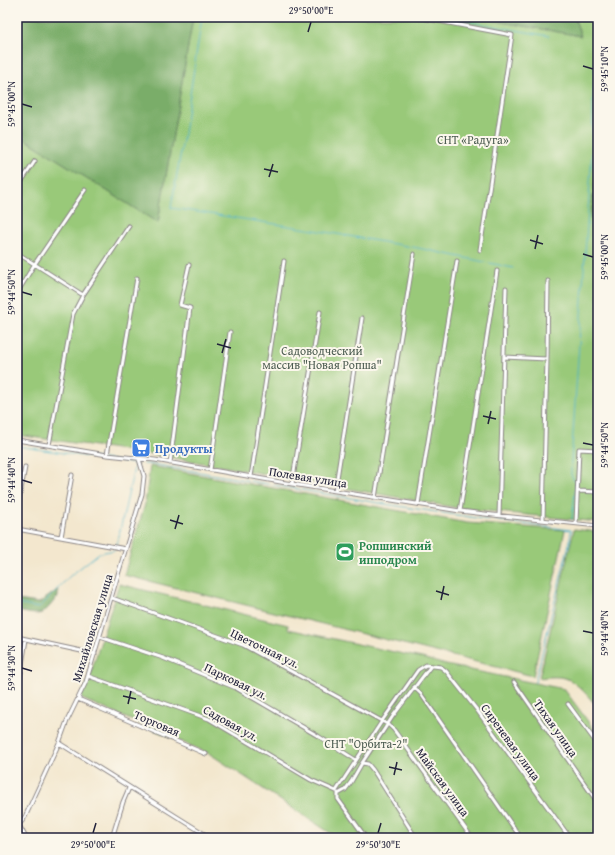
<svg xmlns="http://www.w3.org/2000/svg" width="615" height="855" font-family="'Gentium Book Plus',serif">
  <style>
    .green { fill: #99c979; stroke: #5e765a }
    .forest { fill: #7aad69; stroke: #4e6852 }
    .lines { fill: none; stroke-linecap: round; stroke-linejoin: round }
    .stream { stroke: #48b1c7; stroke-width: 1 }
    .street-casing { stroke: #8a8484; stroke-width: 5 }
    .street { stroke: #fff; stroke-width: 3 }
    .ticks { fill: none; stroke: #22223b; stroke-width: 1.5 }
    .labels { text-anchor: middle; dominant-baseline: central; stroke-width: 4; stroke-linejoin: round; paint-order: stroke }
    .park-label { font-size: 12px; fill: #4c5c51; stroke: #fbf7ec }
    .shop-label { font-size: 12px; font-weight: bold; fill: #366cbe; stroke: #fbf7ec; text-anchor: start }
    .street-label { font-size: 12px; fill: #22223b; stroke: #fbf7ec }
    .leisure-label { font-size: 12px; font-weight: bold; fill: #27864d; stroke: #fbf7ec; text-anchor: start }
    .neatline { fill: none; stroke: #22223b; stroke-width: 1.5 }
    .ticks-label { font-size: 10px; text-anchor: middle; fill: #22223b }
  </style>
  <rect width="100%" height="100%" fill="#fbf7ec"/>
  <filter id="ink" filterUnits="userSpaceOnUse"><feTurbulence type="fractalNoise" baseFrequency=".025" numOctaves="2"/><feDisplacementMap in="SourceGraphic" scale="8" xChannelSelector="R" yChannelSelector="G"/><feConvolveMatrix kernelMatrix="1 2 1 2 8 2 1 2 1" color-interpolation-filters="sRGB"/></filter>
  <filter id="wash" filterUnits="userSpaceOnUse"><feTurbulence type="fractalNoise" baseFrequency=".012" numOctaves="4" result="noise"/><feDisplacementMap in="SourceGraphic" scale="16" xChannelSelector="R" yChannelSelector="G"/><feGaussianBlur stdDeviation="0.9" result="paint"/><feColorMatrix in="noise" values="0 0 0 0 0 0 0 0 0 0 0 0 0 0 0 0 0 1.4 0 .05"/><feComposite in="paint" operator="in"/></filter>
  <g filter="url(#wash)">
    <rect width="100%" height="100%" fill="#f3e7ce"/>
    <path class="green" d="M193,17h280l108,19 -7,-19h24v161c-4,5 -4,10 -2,16l-4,2 -1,22 7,1v303l-140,-14 -306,-54 -135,-19v-301l141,89z
      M150,466l317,57 98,7 -32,146 -409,-101 21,-71z
      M574,529l24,3v176c-7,-9 -22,-27 -33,-30 -8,-2 -18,-1 -26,0z
      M119,584l169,41v4l134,29 24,7 118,24 34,46v103h-260l-128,-84 -130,-56 8,-16z"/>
    <path class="forest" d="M17,17h176l-35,206 -141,-89z
      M473,17h101l7,19z
      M598,178v41h-7l1,-23 3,-2c-1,-6 -1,-11 3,-16z
      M58,590v7c-5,4 -8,10 -13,14 -6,6 -20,1 -28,0v-11l22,3 17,-12z"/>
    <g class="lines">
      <path class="stream" d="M202,17l-19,123 -12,68 137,21 110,19 95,20
        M448,18l101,18
        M17,446l120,18
        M144,464h7l240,41 99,15
        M494,520l77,10 -1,10 -35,142
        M572,520l4,-36 -5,-9v-12l21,-312 1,-50 5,-84
        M117,544l18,-80
        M17,604l22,4 31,-32 29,-23 16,-3"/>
    </g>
  </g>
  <g filter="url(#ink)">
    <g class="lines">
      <defs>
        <path id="street" d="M417,17l95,18 -32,215
          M17,188l18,-27
          M17,253l66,42
          M17,293l17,-28 51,-75
          M504,357l43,2
          M598,370l-2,28 2,6
          M17,440l90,15 48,5 137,24 168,27 33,4 105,11
          M49,445l24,-131 10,-19 46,-69
          M107,455l30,-177
          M170,463l20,-155 -10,-3 9,-40
          M210,470l20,-138
          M251,477l33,-216
          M292,484l28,-172
          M335,491l27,-173
          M578,491l20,1
          M375,498l39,-244
          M418,504l39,-243
          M17,511l8,-44
          M460,511l37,-240
          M499,516l7,-228
          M543,520l4,-161 1,-78
          M576,523l3,-74 19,1
          M17,529l109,20
          M61,537l11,-62
          M112,598l131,47 146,80 5,5 78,108
          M17,637l78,17
          M100,637l63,21 73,30 82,48 38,24
          M88,676l121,43 102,61 25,11
          M514,682l84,121
          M414,687l7,7 100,144
          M17,697l9,-58
          M78,699l128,55
          M568,704l30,41
          M59,743l152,95
          M362,763l6,1 5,6 43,68
          M336,791l46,-70 36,-51 8,-5 15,2 5,4 31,39 93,128
          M338,793v6l28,39
          M338,794l7,-4 6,-8 11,-19 31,-47 37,-49
          M17,824l2,1 7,13
          M19,825l6,-8 34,-74 8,-22 19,-39 56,-188 2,-18 -5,-17
          M112,838l11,-36 6,-14"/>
      </defs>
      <use href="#street" class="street-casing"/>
      <use href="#street" class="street"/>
    </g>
  </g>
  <path class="ticks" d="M308,32l3,-10M583,66l10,3M22,104l10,3M264,169l14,3M269,177l4,-13M530,240l13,4M535,249l3,-14M583,254l10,3M22,292l10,3M217,344l14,4M222,353l4,-14M483,416l13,3M488,424l3,-13M583,443l10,2M22,480l10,3M170,520l13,4M175,529l4,-14M436,591l13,4M441,600l3,-14M583,631l10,2M22,668l10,3M123,696l13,3M128,704l3,-13M389,767l13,3M394,775l3,-13M93,833l3,-10M378,833l3,-10"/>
  <defs>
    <symbol id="supermarket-square" viewBox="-11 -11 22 22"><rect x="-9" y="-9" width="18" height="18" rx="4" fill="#3f7fe0" stroke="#fbf7ec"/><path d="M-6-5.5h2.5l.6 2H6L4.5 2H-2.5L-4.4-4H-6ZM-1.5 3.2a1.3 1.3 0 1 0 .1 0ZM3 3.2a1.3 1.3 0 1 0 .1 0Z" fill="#fff"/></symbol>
    <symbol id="stadium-square" viewBox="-11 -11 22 22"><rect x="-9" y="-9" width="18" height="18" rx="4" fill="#2e9e5b" stroke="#fbf7ec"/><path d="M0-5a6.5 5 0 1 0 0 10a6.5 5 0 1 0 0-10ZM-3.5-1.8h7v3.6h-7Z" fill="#fff"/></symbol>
  </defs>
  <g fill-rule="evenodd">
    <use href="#supermarket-square" x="130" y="437" width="22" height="22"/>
    <use href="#stadium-square" x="334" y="541" width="22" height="22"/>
  </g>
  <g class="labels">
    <g class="park-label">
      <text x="473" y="139">СНТ «Радуга»</text>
      <text x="322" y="350">Садоводческий<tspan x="322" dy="14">массив "Новая Ропша"</tspan></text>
      <text x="366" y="743">СНТ "Орбита-2"</text>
    </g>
    <g class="shop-label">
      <text x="155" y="448">Продукты</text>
    </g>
    <g class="street-label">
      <text transform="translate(308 477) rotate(9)">Полевая улица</text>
      <text transform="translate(92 628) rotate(-73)">Михайловская улица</text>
      <text transform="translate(265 648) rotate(26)">Цветочная ул.</text>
      <text transform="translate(236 681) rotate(26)">Парковая ул.</text>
      <text transform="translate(157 723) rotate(23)">Торговая</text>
      <text transform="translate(231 723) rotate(29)">Садовая ул.</text>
      <text transform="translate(556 728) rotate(55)">Тихая улица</text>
      <text transform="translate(511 742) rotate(54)">Сиреневая улица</text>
      <text transform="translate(443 782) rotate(54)">Майская улица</text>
    </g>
    <g class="leisure-label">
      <text x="359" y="545">Ропшинский<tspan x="359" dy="14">ипподром</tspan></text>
    </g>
  </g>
  <rect width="615" height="855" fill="none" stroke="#fbf7ec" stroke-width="44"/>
  <rect x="22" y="22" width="571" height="811" class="neatline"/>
  <g class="ticks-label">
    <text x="311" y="14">29°50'00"E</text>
    <text transform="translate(604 69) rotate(-90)" y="4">59°45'10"N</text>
    <text transform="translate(11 104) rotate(-90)" y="4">59°45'00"N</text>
    <text transform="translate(604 257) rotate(-90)" y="4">59°45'00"N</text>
    <text transform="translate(11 292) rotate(-90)" y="4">59°44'50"N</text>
    <text transform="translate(604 445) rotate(-90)" y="4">59°44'50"N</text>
    <text transform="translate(11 480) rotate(-90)" y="4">59°44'40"N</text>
    <text transform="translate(604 633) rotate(-90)" y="4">59°44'40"N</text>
    <text transform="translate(11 668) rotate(-90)" y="4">59°44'30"N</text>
    <text x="93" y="848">29°50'00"E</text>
    <text x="378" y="848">29°50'30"E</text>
  </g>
</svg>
